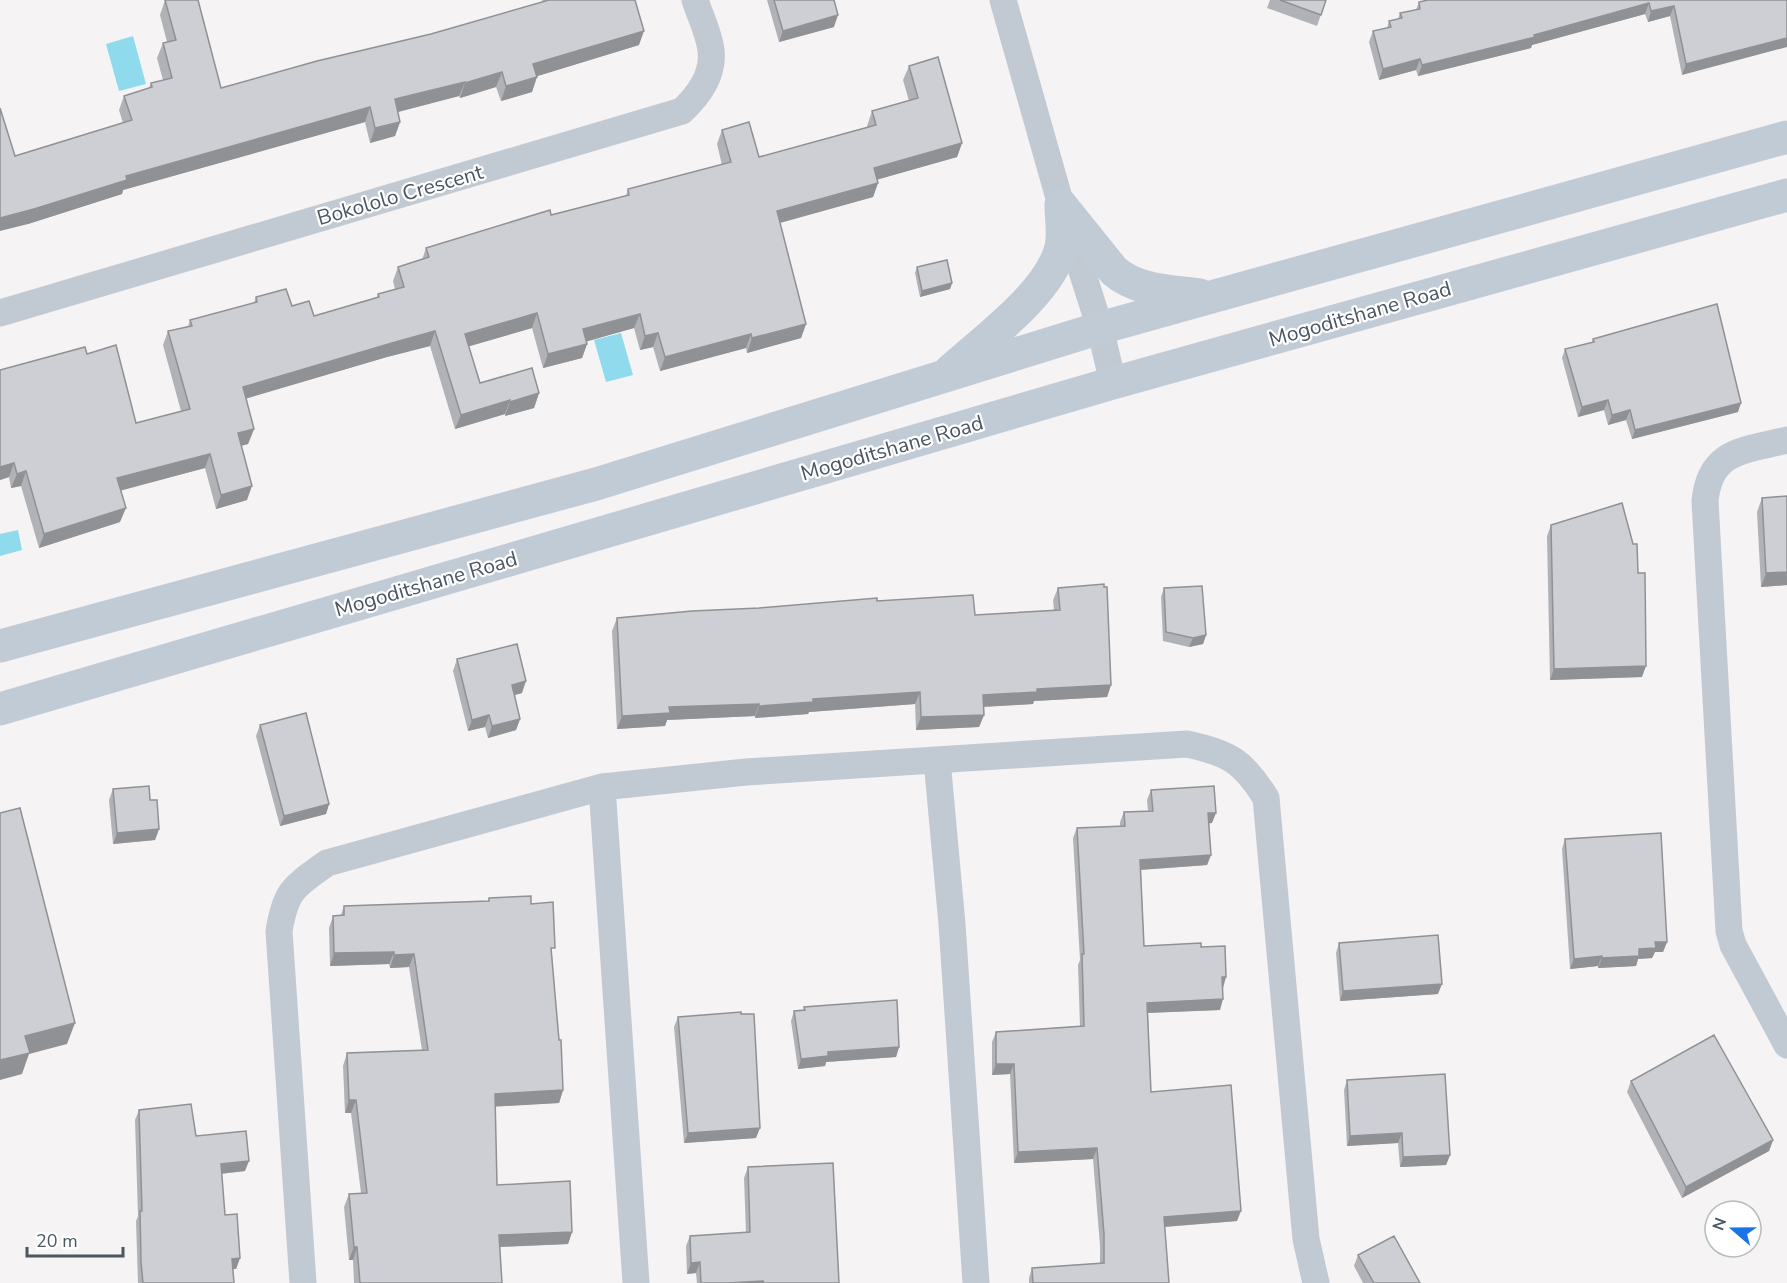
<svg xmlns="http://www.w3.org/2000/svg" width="1787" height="1283" font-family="'Nunito Sans',sans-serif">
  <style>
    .water { fill: #90daee }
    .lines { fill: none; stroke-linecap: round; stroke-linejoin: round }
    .minor { stroke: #c1cad2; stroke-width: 27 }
    .secondary { stroke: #c1cbd6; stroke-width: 33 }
    .wall { fill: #b0b2b7 }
    .shaded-wall { fill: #909195 }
    .building { fill: #cdcfd5; stroke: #909195; stroke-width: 1.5 }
    .labels { text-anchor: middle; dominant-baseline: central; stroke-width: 4.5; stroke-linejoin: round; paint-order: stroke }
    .street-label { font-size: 21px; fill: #4a5661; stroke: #fff }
  </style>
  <rect width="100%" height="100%" fill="#f5f3f3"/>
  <path class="water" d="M133,36l13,48 -27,7 -13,-47z
    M621,333l12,42 -27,7 -12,-42z
    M18,530l4,20 -22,6v-22z"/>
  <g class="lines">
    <path class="minor" d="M1003,0l58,205 39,123 13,55
      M0,313l682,-202c17,-16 32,-37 29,-61 -2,-17 -11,-34 -16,-50
      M1787,440c-42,11 -77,9 -82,61l24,430 4,14 54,100
      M937,760l15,164 24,359
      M602,787l34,496
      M303,1283l-24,-352c7,-42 15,-44 48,-68l275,-76 144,-15 441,-28c42,9 56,17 79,54l40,441 10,44"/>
    <path class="secondary" d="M1061,205l53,66c23,20 56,20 86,24
      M950,371c34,-31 101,-79 111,-124 3,-13 0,-29 0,-42
      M0,646l596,-162 504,-156 687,-191
      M0,709l1113,-326 674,-188"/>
  </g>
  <path class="wall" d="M165,0l56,88 210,-54 112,-32 -1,-2h93l4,45 -102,31 -5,16 -31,9 -5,-14 -36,11 -1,-2 -61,16 2,10 -5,14 -25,7 -5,-21 -242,68 -1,4 -94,30 -13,-68 108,-33 -4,-13 5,-14 25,-8 2,-5 12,-3 -6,-22 6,-15 4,-1 -7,-27z
    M767,0h67v27l-55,15z
    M1270,0h56l-9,26 -50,-18z
    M1787,0l-105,75 -12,-59 -22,6 -3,-8 -113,31 -1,3 -113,28 -2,-6 -37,10 -10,-38 4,-11 14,-3 2,-7 9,-2 2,-6 16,-3 3,-8z
    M909,66l53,77 -5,14 -79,22v4l-5,14 -93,26 26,101 -5,14 -54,15 -1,-5 -86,23 -7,-24 -13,3 -6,-22 -48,13 1,3 -5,14 -39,10 -11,-40 -64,18 12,37 59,10 -5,15 -29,8v-2l-50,15 -25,-83 -43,11 -141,41 8,31 -6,15 -7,2 6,54 -31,9 -11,-41 -85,22v32l-81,26 -18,-62 -10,2 -2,-11 -9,3v-110l87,-16 49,69 45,-12 -18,-66 5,-14 20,-5 2,-6 64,-17 2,-6 36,9 22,10 63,-19 1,-3 17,-5 -2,-8 5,-14 24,-7 4,-12 200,-52 2,-7 94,-24 -5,-21 5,-14 37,27 108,-30v-1l5,-15 37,-10 -6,-21z
    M917,267l35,16 -2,6 -30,8 -5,-24z
    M1593,339l145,73 -106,27 -6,-19 -18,5 -4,-15 -26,7 -16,-59 3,-9 27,-7z
    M1787,496v89l-26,2 -4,-75 5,-14z
    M1551,525l91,152 -92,3 -3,-144z
    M1058,588l53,97 -4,12 -73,4 -1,3 -50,3 1,8 -5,12 -63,3 -1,-26 -106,8 -1,2 -53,4v-2l-88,4 -2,6 -48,3 -5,-98 5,-13 260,-17 98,14 79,-5 -1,-10z
    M1164,588l42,47 -3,9 -14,3 -26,-6 -2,-44z
    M457,659l65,34 -8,2 6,24 -4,11 -28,8 -3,-11 -17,4 -15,-60z
    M260,725l69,79 -3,10 -46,12 -24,-90z
    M113,789l37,11 9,29 -4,11 -42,4 -4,-44z
    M1151,790l61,33h-3l2,32 -4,10 -66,5 3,76 57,1 22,40 -3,23 -72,3 3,79 86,129 -72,6 4,56h-140v-5l3,-10 68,-5v-18l-7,-86 -79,4 -4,-89 -18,1v-33l4,-10 84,-6 -2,-61 2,-5 -7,-122 4,-10 43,-1v-5l4,-10 24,-1 -1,-11z
    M1565,839l102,103 -4,10h-8l-3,6 -14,1 -2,7 -38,2v-2l-28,3 -8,-120z
    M489,898l42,6 21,52 11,134 -4,13 -64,3 2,79 75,47 -4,12 -68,3 2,36h-148l-1,-23h-4l-5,-53 5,-13 12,-1 -10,-80h-6l-2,-47 4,-13 75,-3 -13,-83 -19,1 -1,-4 -59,2 -1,-38 4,-12 8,-1 3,-9 144,-5z
    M1339,943l99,51 -98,7 -4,-48z
    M804,1007l95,40 -3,10 -70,5 -1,4 -27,3 -7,-48 3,-10 9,-1z
    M678,1017l78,121 -72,5 -10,-116z
    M1347,1080l103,75 -4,10 -46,2 -2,-24 -51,3 -3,-56z
    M1631,1081l142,59 -4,11 -87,47 -55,-106z
    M139,1110l57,26 49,35 -24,3 4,41 15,43 -4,11h-3l1,14h-96l-2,-62 2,-5 -3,-96z
    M748,1167l91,116h-142l-1,-10 -9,1 -1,-28 4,-10 56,-3 -2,-55z
    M1358,1255l62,28h-57l-9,-17z"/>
  <path class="shaded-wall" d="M1649,3l-4,11 -113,31 -1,3 -113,28 4,-11z
    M1674,6l-4,10 -22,6 3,-11z
    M838,15l-4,12 -55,15 4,-11z
    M644,31l-5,14 -111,34 5,-15z
    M1787,38v9l-105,28 4,-11z
    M1420,59l-4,11 -37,10 4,-11z
    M502,72l-6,15 -36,11 5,-15z
    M537,77l-5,15 -31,9 5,-15z
    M465,82l-6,14 -69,18 5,-15z
    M370,107l-5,15 -242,68 -1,4 -94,30 -28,7v-13l126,-42z
    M400,122l-5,14 -25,7 5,-15z
    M962,143l-5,14 -88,25 5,-14z
    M878,183l-5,14 -101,28 5,-14z
    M952,283l-2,6 -30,8 2,-6z
    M537,313l-5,15 -72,21 5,-15z
    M640,314l-6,14 -56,16 5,-15z
    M806,324l-5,14 -54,15 5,-15z
    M435,331l-5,15 -43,11 -149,44 5,-14 149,-44z
    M658,333l-5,14 -13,3 5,-14z
    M751,334l-5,14 -86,23 5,-14z
    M587,344l-5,14 -39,10 5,-14z
    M539,393l-5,15 -29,8 5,-14z
    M510,400l-5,14 -50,15 6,-14z
    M1608,400l-4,10 -26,7 4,-10z
    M1741,403l-3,9 -106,27 3,-9z
    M1630,410l-4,10 -18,5 4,-10z
    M254,429l-6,15 -16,4 6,-15z
    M210,454l-5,14 -93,25 5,-15z
    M14,463l-5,14 -9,3v-13z
    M26,471l-5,15 -10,2 6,-14z
    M252,486l-5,14 -31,9 5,-14z
    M126,508l-6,14 -81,26 5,-14z
    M1787,572v13l-26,2 5,-14z
    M1206,635l-3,9 -14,3 4,-9z
    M1646,666l-4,11 -92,3 4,-11z
    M526,681l-4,12 -14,4 4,-12z
    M1111,685l-4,12 -73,4 -1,3 -54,3 4,-12 54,-6z
    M920,692l-5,12 -106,8 -1,2 -53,4 4,-12 54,-7z
    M759,704l-4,12 -88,4 -2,6 -48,3 5,-13 47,-9z
    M489,715l-4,12 -17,4 4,-11z
    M984,715l-5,12 -63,3 5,-13z
    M520,719l-4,11 -28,8 4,-12z
    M329,804l-3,10 -46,12 4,-10z
    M1208,813h8l-4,10 -8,1z
    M159,829l-4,11 -42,4 4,-11z
    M1211,855l-4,10 -70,5 3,-10z
    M1655,942h12l-4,10h-8l-3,6 -14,1 -2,7 -38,2 4,-10 37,-9z
    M394,952l-5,12 -59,2 4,-13z
    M414,954l-5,13 -19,1 4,-13z
    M1602,956l-4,10 -28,3 4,-10z
    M1222,977h4l-3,11z
    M1442,984l-4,10 -98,7 3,-10z
    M1223,999l-3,11 -76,3 3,-10z
    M75,1023l-8,21 -38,10 -7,20 -22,6v-20l25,-24z
    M899,1047l-3,10 -70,5 -1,4 -27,3 3,-10 27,-7z
    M996,1064h18l-4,10 -18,1z
    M563,1090l-4,13 -69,4 5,-13z
    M349,1100h7l-5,13h-6z
    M760,1128l-4,10 -72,5 4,-10z
    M1402,1133l-4,10 -51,3 3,-10z
    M1773,1140l-4,11 -87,47 4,-11z
    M1097,1148l-4,11 -79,4 4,-11z
    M1450,1155l-4,10 -46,2 3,-10z
    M249,1161l-4,10 -28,3 4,-10z
    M1241,1211l-4,10 -76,6 3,-10z
    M572,1232l-4,12 -73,3 4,-12z
    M354,1247h3l-4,13h-4z
    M240,1258l-4,11h-7l3,-10z
    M700,1262l-4,11 -9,1 4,-11z
    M763,1281v2h-36z"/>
  <path class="building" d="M165,0h33l23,88 96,-27 114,-27 118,-34h86l9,31 -111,33 4,13 -31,9 -4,-14 -37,11v-1l-70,17 5,23 -25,6 -5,-21 -244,69 1,4 -93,29 -34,9v-110l15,48 117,-36 -8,-24 28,-9 -1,-4 21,-5 -9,-35 13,-3z
    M774,0h60l4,15 -55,16z
    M1280,0h46l-5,15z
    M1428,0h359v38l-101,26 -12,-58 -23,5 -2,-8 -115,32 1,2 -113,28 -2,-6 -37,10 -10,-38 18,-4 -2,-6 13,-3 -2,-5 20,-4 -1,-7z
    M938,57l24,86 -88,25 4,15 -101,28 29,113 -54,14 -1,-4 -86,23 -7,-24 -13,3 -5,-22 -57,15 4,15 -39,10 -11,-41 -72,21 15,49 52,-15 7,25 -29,9v-2l-49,15 -26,-84 -43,12 -149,44 11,42 -16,4 14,53 -31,9 -11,-41 -93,24 9,30 -82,26 -18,-63 -9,3 -3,-11 -14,4v-97l85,-23 2,7 29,-9 20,78 54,-14 -22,-78 24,-5 -2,-6 67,-18 -1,-5 30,-8 6,17 17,-5 5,15 65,-19 -1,-3 26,-7 -6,-20 31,-10 -3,-9 124,-38 1,5 78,-20 -1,-6 103,-27 -9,-32 27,-8 10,35 117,-32 -4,-14 46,-13 -9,-32z
    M947,260l5,23 -30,8 -5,-24z
    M1717,304l24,99 -106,27 -5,-20 -18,5 -4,-15 -26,7 -17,-58 29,-7 -1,-3z
    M1787,496v76l-21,1 -4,-75z
    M1622,503l11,41h4l1,29h7l1,93 -92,3 -3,-144z
    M1104,584v3h3l4,98 -74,4v3l-54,3 1,20 -63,2 -1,-25 -107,7v3l-54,4v-2l-90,3 1,6 -48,3 -5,-98 75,-7 67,-3 118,-10v3l96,-6 2,20 85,-5 -2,-22z
    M1202,586l4,49 -13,3 -27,-6 -2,-44z
    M517,644l9,37 -14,4 8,34 -28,7 -3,-11 -17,5 -15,-61z
    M306,713l23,91 -45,12 -24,-91z
    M149,786l1,14h7l2,29 -42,4 -4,-44z
    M1214,786l2,27h-8l3,42 -71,5 4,86 57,-3v4l24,-1 1,31h-4l1,22 -76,4 4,89 80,-7 10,126 -77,6 5,66h-136l-1,-15 72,-5v-29l-7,-86 -79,4 -4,-88h-18v-32l88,-6 -2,-72h2l-7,-126 48,-2 -1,-14 29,-1 -2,-21z
    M20,808l55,215 -50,13 5,17 -30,7v-247z
    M1661,833l6,109h-12l1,6 -17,1v7l-37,2v-2l-28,3 -9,-120z
    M531,896v8l22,-2 2,46h-4l8,92h2l2,50 -68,4 2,91 73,-4 2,51 -73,3 3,48h-142l-3,-36h-3l-5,-53 18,-1 -11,-93h-7l-2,-47 81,-3 -14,-96 -20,1v-3l-60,1 -1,-37 11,-1v-9l145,-5v-3z
    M1438,935l4,49 -99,7 -4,-48z
    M897,1000l2,47 -71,5v4l-27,3 -7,-48 11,-1 -1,-3z
    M741,1012v2h13l6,114 -72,5 -10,-116z
    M1714,1035l59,105 -87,47 -55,-106z
    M1445,1074l5,81 -47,2 -1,-24 -52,3 -3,-56z
    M191,1104l5,32 50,-5 3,30 -28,3 4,51 12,-1 3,44 -8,1 2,24h-91l-2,-21 -1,-51h2l-3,-101z
    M833,1163l6,120h-75l-1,-2 -36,2h-26l-1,-21 -9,1 -1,-27 60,-4 -2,-65z
    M1394,1236l26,47h-46l-16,-28z"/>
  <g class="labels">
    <g class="street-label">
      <text transform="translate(400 195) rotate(-16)">Bokololo Crescent</text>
      <text transform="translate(1360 314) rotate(-16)">Mogoditshane Road</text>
      <text transform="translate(892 448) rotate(-16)">Mogoditshane Road</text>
      <text transform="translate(426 584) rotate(-16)">Mogoditshane Road</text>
    </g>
  </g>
  <g transform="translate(1733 1229) rotate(290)"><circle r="28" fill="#ffffff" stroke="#b7bbc0" stroke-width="1.5"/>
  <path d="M0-4.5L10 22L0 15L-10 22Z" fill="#1a73e8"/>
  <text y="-9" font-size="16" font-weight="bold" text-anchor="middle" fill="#4a5661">N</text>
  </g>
  <path d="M27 1247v9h96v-9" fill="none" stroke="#4a5661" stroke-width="3"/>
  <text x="36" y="1247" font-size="18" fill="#4a5661" stroke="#ffffff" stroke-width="4.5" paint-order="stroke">20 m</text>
</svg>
